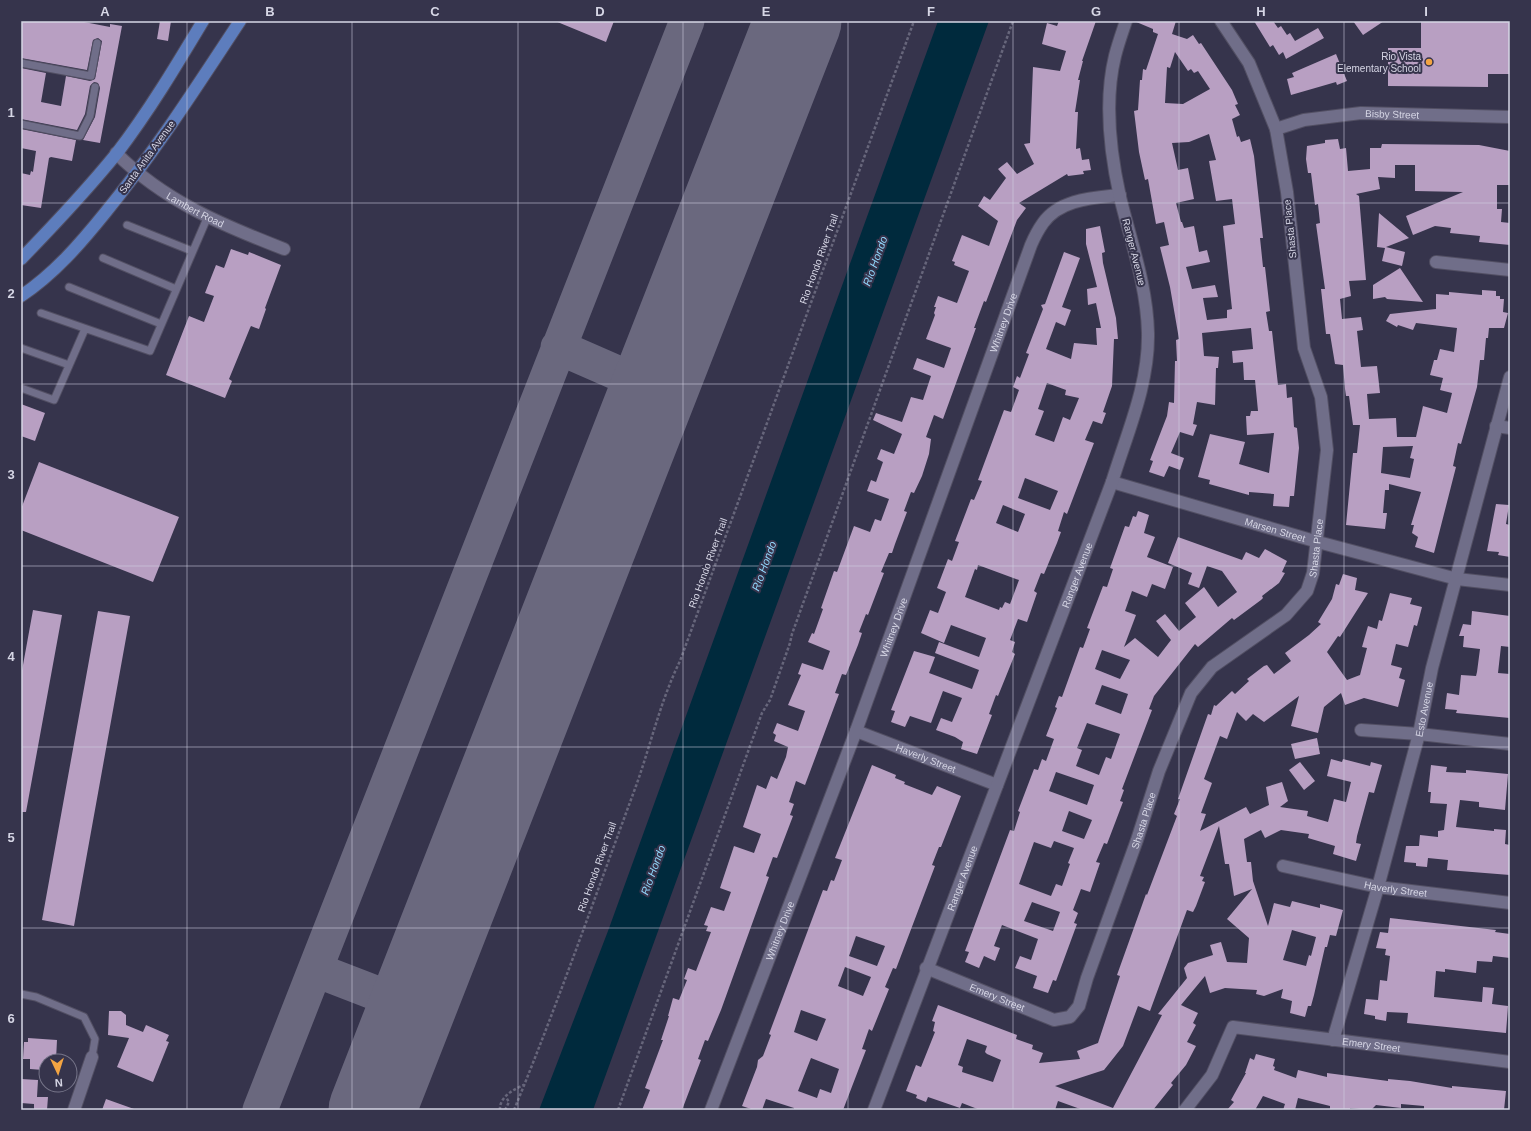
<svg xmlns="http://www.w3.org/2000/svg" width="1531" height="1131" font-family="Arial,sans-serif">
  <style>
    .water { fill: #002a3d }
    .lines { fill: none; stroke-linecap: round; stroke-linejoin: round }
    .taxiway { stroke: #6a687e; stroke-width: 35 }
    .runway { stroke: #6a687e; stroke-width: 87 }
    .building { fill: #b89fc2; fill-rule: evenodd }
    .lane-casing { stroke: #524f63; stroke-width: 9 }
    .street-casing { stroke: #524f63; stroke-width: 14 }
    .primary-casing { stroke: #524f63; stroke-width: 14 }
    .path { stroke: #67667b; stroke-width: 2.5; stroke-dasharray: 3 2; stroke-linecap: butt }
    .lane { stroke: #706e89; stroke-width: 7 }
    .street { stroke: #706e89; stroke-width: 12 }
    .primary { stroke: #5d7dbd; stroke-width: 12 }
    .grid { fill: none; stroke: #d6d6e5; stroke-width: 1; stroke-opacity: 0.55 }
    .poi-dot { fill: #f3a442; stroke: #36344c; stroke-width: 1.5 }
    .labels { text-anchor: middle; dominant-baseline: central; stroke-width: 4; stroke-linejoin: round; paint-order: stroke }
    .poi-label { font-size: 10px; fill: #d6d6e5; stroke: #36344c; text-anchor: end }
    .street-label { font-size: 10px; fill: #d6d6e5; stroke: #36344c }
    .water-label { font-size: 11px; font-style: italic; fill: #92d9fe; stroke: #36344c }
    .neatline { fill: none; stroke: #d6d6e5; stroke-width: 1.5 }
    .grid-label { font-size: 13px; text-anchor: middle; font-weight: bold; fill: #d6d6e5 }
  </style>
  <rect width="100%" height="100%" fill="#36344c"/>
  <path class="water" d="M938,21h51l-396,1089h-54l69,-179z"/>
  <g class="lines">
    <path class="taxiway" d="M558,347l96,42
      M316,970l96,37
      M260,1110l427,-1089"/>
    <path class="runway" d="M372,1110l426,-1089"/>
  </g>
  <path class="building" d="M21,21h58l31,6v-3l12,2 -22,117 -17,-3 12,-23 5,-29 -2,-5 -4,-1 -4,4 -5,28 -8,16 -56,-11v-51l25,5 -5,29 20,4 5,-30 24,5 5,-2 7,-38 -4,-3 -5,2 -6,30 -66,-12z
    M160,21h11l-3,20 -11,-2z
    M555,21h59l-8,21z
    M1059,21h37l-14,40h1l-5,19h2l-5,32h3l-2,37 4,-1 2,12 7,-1 2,11 -8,1 1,3 -16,2 -1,-2 -48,29 7,5 -9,12 -31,82 -2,-1 -10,27h2l-33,91 -9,-4 -8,22 5,2 -2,15 -7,22 -8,17 -3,-1 -7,19 3,1 -12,32 -3,9h-3l-8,19 3,1 -16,42 -2,-1 -7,18 3,1 -4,12 -12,30 -4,-1 -7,19 4,1 -28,75 -6,16 -9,-4 -7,21 5,2 -4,11 3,1 -16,42 -4,-1 -7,19 3,1 -48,133 -13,31 -3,-1 -7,19 3,1 -19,50h-40l8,-20 -5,-2 18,-48h-2l8,-24h-1l5,-18 6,2 8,-20 -3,-1 4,-11 8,3 15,-39 -5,-1 2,-5 -4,-1 7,-18 13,4 7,-19 -11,-4 14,-42 20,7 7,-19 -18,-7 14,-42 9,4 5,-13 6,3 9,-22 2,-10 -14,-6 2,-6 -3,-2 4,-10 21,8 7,-20 -17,-6 13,-30 -3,-1 4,-11 21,7 7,-19 -22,-9 4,-9 2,1 9,-25 -2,-1 13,-37 3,1 17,-46 16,6 5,-13 6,2 8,-22 -22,-8 4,-11 5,2 7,-20 -6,-3 4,-10 13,5 8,-20 -29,-14 3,-7 26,9 9,-25 12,3 8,-24 -18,-7 4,-11 27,10 7,-20 -25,-9 9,-24 -1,-2 2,-6h-2l4,-11 19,7 12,-32 -15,-6 1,-3 -3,-1 10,-26 27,11 9,-25 -20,-15 6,-10 6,4 16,-22 -8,-9 9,-7 10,12 17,-10 -10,-20 6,-1 3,-76 27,4 6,-20 -24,-7 5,-21 10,3z
    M1134,21h42l-4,13 15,5 6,-4 6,9 2,-1 31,47 6,14 -3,1 5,10 -8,4 5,18 2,-1 2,6 9,-3 4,17 9,82h-3l3,29h2l5,44 -4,1 3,19h3l6,54 8,-1 1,14 5,-1 2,30 3,1 2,20 -5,48h-4l-1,11 -16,-1 1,-12 -25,-2v3l-40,-11 1,-4 -12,-3 12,-43 35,8 -6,22 30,9 5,-40 -27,2 -1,-19h4l1,-5h7l-3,-31h-11l-1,-18 -10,1 -1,-12 21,-2 -2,-21 -49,5 2,23 15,1 -1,11h-2l-1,37 -18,-3 -4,22 4,1 -4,11 -13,-4 -9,21 13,5 -4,12 -11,-4 -5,11 -15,-5 4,-11 -3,-1 17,-44 2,-14 5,1 1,-42h2l-1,-21 3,-1 -9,-52 -10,-40 9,-2 -5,-23 -8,2 -8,-45 -3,1 -6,-28 -5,-41 4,-1 2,-30h2l1,-11 3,1 12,-36 -5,-2v-3zM1175,52l13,19 3,-2 3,4 4,-2 12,18 -27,15 -18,-1 2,-36 3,1zM1209,134l7,26 -7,1 7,40 16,-2 3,25 -12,2 9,83 -5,1v8l-20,2 -4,-22 15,-1 -3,-12 -23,4 -6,-22 24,-5 -3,-12 -8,2 -5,-26 -10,2 -2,-6h-1l-5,-19 18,-4 -6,-31 -10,2 -6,-27 17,-1z
    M1254,21h19l5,7 3,-2 6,9 3,-2 5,8 23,-13 6,10 -38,21 -3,-7 -4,3 -6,-10 -3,2z
    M1353,21h31l-21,14z
    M1421,21h89v53h-22v13l-100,-1v-38h33z
    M1336,54l11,27 -10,4 -1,-3 -45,13 -4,-16 7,-2 -2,-4z
    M21,129l55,11 -4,21 -21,-4 -2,1 -8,50 -20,-3v-32l9,2 1,-4 2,1 3,-21 -15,-3z
    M1338,139l2,10 6,-1 2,23 22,-2v-21h11l1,-4 97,1 31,6v34h-13v24h5l-1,13 9,1v22l-31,-3 1,-6 -30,-3 1,-5 -16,-2 -22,9 -7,-19 57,-24 -48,-1v-26h-20v13l-17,-1 2,12 -24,5 3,2 7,84 -17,1 2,15 -11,3 2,20 19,-2 2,13 -6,1 4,36 16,-1 3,27 -13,1 2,25 27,-1 1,19h19l7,-31 24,7 5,-20 -12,-3 3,-12 -13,-3 4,-15h3l3,-11 14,3 3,-24 -41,-5 -3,7 -15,-5 -1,2 -11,-6 4,-7 46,-5v-15l13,1v-3l33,3v-5l14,1v5h4v3h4l-1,13 5,1 -4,15h-15l-1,10h-2l-2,22h-4l-3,27 -16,57 -3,-1 -5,23 3,1 -22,86 -19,-6 3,-10 -6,-4 2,-8h-3l10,-33 -32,-8v6h-4l-2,23h4l-2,16 -39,-4 7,-72h4l3,-28h-7l-4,-29h-3l-1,-7 -2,-24 -8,-1 -5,-30h-4l-5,-45h4l-9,-65 4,-1 -2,-19 -3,1 -4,-32h-3l-2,-14 1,-13 18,-3v-3zM1413,446l-3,12 4,1 -4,19 -29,-5 2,-26z
    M1379,213l30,25 -23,9 19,5 -3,14 -20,-5 3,-13 -8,-1z
    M1100,226l5,26 -3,1 1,10 13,55 2,21h-4l-2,47 -9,26 3,1 -4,11 -9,-3 -8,19 9,3 -27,71 -3,-2 -6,19 3,1 -4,11 -13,31 -3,-1 -7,18 3,2 -10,29 -9,-3 -8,21 5,2 -3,10 3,2 -17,42 -2,-1 -7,19 3,1 -15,39 -16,-5 2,-7 -8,-5 -19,-7 5,-12 11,4 10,-24 -19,-7 -12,32 -21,-7 -5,11 -14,-5 4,-11 -4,-1 23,-59 21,6 -6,16 43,16 7,-19 -44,-17 4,-11 40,15 7,-19 -35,-13 -7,18 -23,-10 9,-23 8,3 8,-21 -9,-4 11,-29 4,2 7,-19 -4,-1 16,-42 3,1 8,-19 -4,-1 26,-70 7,2 8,-22 -6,-3 4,-11 3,2 9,-24 -3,-1 17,-44 -2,-4 4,-1 19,-52 16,6 -18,49 9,3 -6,16 -9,-4 -10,27 25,10 3,-16 23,2 -1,-17h5l-5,-25 -8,2 -1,-16 10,-2 -11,-43v-15zM1047,383l19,7 -1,5 14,3 -9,22 -7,-3 -9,25 -19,-7 9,-24 -6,-2zM1025,478l33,13 -8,19 -32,-12zM1003,505l22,9 -7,18 -22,-9zM978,565l41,15 -9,24 -5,-2 -3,6 -2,-1 -1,3 -34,-13 10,-28 2,1z
    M231,249l17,6 1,-3 32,13 -16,43 1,1 -7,20 -8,-3 -1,2 -21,51 3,2 -7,17 -59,-23 23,-59 15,6 10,-26 -9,-3 11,-28 8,3z
    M1400,268l23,34 -36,-3 -2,-2 -12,2v-14z
    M21,404l24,9 -10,28 -14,-5z
    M39,462l140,55 -26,65 -132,-52v-21z
    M1496,504l13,1 -3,19 4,1v32l-12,-2 1,-3 -12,-1z
    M1138,511l11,4 -5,18 11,4 -8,20 26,10 -8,22 -13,-5 -5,13 -15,-6 -7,20 11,4 -12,32 11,-9 23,19 13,-17 -15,-19 9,-7 14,17 17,-14 -11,-14 19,-16 14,20 19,-15 -15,-21 -15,-5 -8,22 -11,-4 4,-11 -24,-10 10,-26 64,23 4,-8 13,6 6,-9 22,12 -5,11 3,1 -6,10 -17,13 1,2 -2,2 -27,20 -2,-2 -34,29 -3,-3 -41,52 -5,13 3,1 -30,79 2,1 -4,11 3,1 -16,42 -3,-1 -8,19 4,1 -10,29 -9,-3 -8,21 5,3 -4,10 3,1 -21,57 -3,-1 -5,13 -15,-5 4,-12 -22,-8 5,-12 11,4 7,-21 -36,-14 -8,21 6,2 -5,13 -11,-5 -5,12 -14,-6 4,-10 -4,-1 45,-121 4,1 6,-19 -2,-1 16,-42 4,1 4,-11 4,2 8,-22 -8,-3 11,-28 -2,-1 4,-11 3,1 18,-50 3,1 7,-19 -3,-1 16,-42 4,1 6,-18 -3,-1 15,-42 4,1 4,-11 3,1zM1102,650l28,10 -10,19 -25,-10zM1102,685l26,9 -7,20 -26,-10zM1087,723l33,11 -9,25 -5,-2 -7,18 -23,-9 6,-16 -5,-2zM1056,772l38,13 -7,20 -38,-14zM1069,811l23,9 -8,19 -22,-8zM1054,841l20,7 -6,15 2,1 -8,22 -6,-2 -5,12 -32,-12 15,-42 17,6zM1032,902l28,10 -7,19 -29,-10z
    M1343,574l14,4 -2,12 13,3 -28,44 -2,-1 -11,16 20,28 13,-5 7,-27 -5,-1 6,-21 9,3 2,-9 3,1 8,-28 22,5 -2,6 12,3 -5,19 -3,-1 -6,22 -12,-3 -5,21 11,3 -3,10 6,2 -7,27 -34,-9 -19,7 -4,-12 -17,14 -6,26 -27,-7 8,-30 -35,26 -11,-8 -7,7 -9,-9 -10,27 -7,-3 -16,43 8,4 -11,30 5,1 -6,17 46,-24 4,7 19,-9 -3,-18 16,-5 6,19 -8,6 28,4 -1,5 21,6 6,-23 12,3 5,-20 -24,-6 4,-17 11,3 1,-3 27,7 1,-4 11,3 -8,28 -5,-1 -12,44 -1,7 5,1 -5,17 -23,-7 2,-8 -27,-8 1,-4 -28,-4 -16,8 -4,-8 -17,9 3,23h4l2,19 15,45 6,-23 16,4 2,-6 28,7v-4l23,6 -7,26 -6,-1 -3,12h-2l-11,48 -3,11h-3l-3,11 -15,-4 2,-12 -11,-3 2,-9 -19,7 -8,-2 1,-4 -32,-2 -15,5 -5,-17 -24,29 17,8 -5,10 3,2 -9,17 9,4 -10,19 -15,18 2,2 -20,25h-70l-25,-9 -3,9h-75l-18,-7 -2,5 -32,-11 -2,5 -10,-4 1,-3 -11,-4 10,-26 5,2 14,-35 -2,-1 2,-9 -3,-1 6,-16 79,30 -1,4 17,6 -1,4 11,4 -4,10 41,-4 -3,-8 21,-8 22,-67 -3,-1 29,-81 1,1 30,-79 -3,-2 6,-15h-2l30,-85 3,1 3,-10 2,1 16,-15 3,3 14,-13 -2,-2 17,-13 3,-1 7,9 17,-13 -6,-8 24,-18 12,-11 -3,-2 14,-23 4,-15 3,1zM1219,826l6,38h4l5,32 18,-7 -25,30 22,19 -2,25 -20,-1 -6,-20 -11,3 3,10 -25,8 -4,5 3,10 -29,36 4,1 -49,93 -58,-22 49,-16 19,-24 15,-40 12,5 37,-101 6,2 3,-6 9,-24 -3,-1 2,-4 -4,-1zM1292,930l24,7 -5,19 -2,-1 -3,11 -23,-6zM967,1039l20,7 -2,6 2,2 14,6 -8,22 -31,-10 1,-5 -5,-2z
    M33,610l29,5 -36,197h-5v-136z
    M98,611l32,5 -56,310 -32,-6z
    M1472,611l38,5v31l-9,-1 -3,27 12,1v44l-54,-5 1,-3 -12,-1 2,-16 12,2 2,-20 15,1 1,-4 3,-23 -17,-2 1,-11h-5l4,-12 8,1z
    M1317,738l3,16 -25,5 -4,-15z
    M1300,762l15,19 -11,9 -15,-20z
    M872,765l24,10 -1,3 10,4 -1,2 28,11 5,-9 24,10 -20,51h-2l-7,18 3,1 -39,103 -3,-1 -8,19 4,2 -17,42 -3,-2 -7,20 4,1 -23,60h-49v-2l-28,-9 -4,11h-8l-12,-4 15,-39 1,-7 5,-4 8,-21 -2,-1 54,-144 4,1 4,-11 3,1 8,-21 -7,-2zM856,936l29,10 -8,20 -28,-10zM845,967l26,10 -8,19 -25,-10zM801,1010l25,9 -9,22 -23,-9zM811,1058l28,11 -8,24 -11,-4 -3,9 -19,-7z
    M1431,765l16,2 -1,5 20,1v-3l42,4 -3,36 -26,-3v-5l-19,-2 -4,27 38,4v-2l12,1 -1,14 5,1v30l-63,-5 1,-10 -20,-2 -1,9 -11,-1v-3l-12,-1 2,-16h13l1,-11 18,2v-6l6,-1 3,-26 -17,-1 1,-11h-3z
    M1390,918l106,12 -1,2 15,2v24l-17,-2 -1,6 -15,-1 -1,12 -31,-4v3l-9,-1 -2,26 48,5 1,-15 11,1 -2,16 16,2 -2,27 -99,-10 1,-10 -21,-1 -1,9 -11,-2v-3l-11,-2 2,-15 12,1 2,-20 7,1 3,-25 -5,-1 1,-6 -10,-1 4,-16 8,1z
    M109,1011h12l5,4v10l17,7 3,-7 23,10 -3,6 3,1 -16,40 -36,-15 12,-29 -21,-3z
    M28,1038l29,2 -1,20 -12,-1 -1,11 -13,-1v-10h-7l1,-17h4z
    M1256,1054l19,5 -2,7 2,1 -1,3 22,8 2,-8 29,7v-4l61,8v-2l22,2 42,7v-2l54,5 -2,19h-80v-4l-23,-2v4l-25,-3 -5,5 -21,-2v2h-20v-4l-32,-8 -3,12h-12l2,-6 -22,-8 -8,14h-28l7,-8 -3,-2 15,-27h-1l5,-15 4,2z
    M21,1079l17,1 -1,17h11l-1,13h-13v-6l-13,-1z
    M106,1099l28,10 -1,1h-31z"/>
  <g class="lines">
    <defs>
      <path id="lane" d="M21,63l70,13 6,-33
        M21,124l59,12 10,-20 5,-29
        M127,225l65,26
        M103,258l73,31
        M69,287l92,37
        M41,313l109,38 58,-135
        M21,348l48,17
        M21,388l33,12 31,-71
        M21,994l15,3 48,20 11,22 -3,18"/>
      <g id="street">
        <path id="s1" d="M1276,129l28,-9 57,-7 149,4"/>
        <path id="s2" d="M116,153c48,48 106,72 168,96"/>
        <path d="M1436,262l74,8"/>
        <path d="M1496,426l14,2"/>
        <path id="s3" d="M1112,482l206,60 139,37 53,6"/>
        <path d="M1361,730l58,4 91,10"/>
        <path id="s4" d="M856,731l141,54"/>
        <path id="s5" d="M1283,866l95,21 132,16"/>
        <path id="s6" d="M926,968l128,52 16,-3 9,-11 8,-28 50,-138 22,-69 32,-78 21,-26 74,-52 21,-24 6,-18 14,-123 -6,-53 -17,-49 -17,-156 -11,-63 -27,-66 -28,-42"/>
        <path id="s7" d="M1333,1040l45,-153 41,-153 13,-66 78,-291"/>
        <path d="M74,1110l18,-53"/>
        <path id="s8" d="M711,1110l145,-379 175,-486c3,-7 7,-15 12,-22 17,-24 50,-25 77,-28"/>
        <path id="s9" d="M874,1110l238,-628c15,-49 37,-97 36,-149 -1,-47 -17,-91 -28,-136 -10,-45 -16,-96 -5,-141 3,-12 7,-23 11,-35"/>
        <path id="s10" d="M1185,1110l27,-35 21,-48 277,35"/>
      </g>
      <path id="primary" d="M21,259c33,-34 66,-69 96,-106 32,-42 59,-87 86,-132
        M21,296c33,-22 59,-52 84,-83 50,-61 92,-127 135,-192"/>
    </defs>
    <use href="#lane" class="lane-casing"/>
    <use href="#street" class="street-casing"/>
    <use href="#primary" class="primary-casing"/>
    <path class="path" d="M500,1110c-1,-13 14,-21 24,-25
      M505,1110l4,-8 -3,-5
      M514,1110c44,-107 82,-216 122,-324 15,-42 24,-84 44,-125l234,-640
      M618,1110l144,-397 8,-13 20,-57 2,-9 221,-613"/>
    <use href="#lane" class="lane"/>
    <use href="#street" class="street"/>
    <use href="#primary" class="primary"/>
  </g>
  <path class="grid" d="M187,21v1089M352,21v1089M518,21v1089M683,21v1089M848,21v1089M1013,21v1089M1179,21v1089M1344,21v1089M21,203h1489M21,384h1489M21,566h1489M21,747h1489M21,928h1489"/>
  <circle class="poi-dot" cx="1429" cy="62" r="4"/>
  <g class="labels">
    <g class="poi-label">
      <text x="1421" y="56">Rio Vista<tspan x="1421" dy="12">Elementary School</tspan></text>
    </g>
    <g class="street-label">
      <text stroke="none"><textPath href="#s1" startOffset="118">Bisby Street</textPath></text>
      <text transform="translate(147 157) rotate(-54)">Santa Anita Avenue</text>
      <text stroke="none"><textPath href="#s2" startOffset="98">Lambert Road</textPath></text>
      <text transform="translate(1290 229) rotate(-96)">Shasta Place</text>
      <text transform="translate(1134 252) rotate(76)">Ranger Avenue</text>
      <text transform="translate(819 259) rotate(-70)">Rio Hondo River Trail</text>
      <text stroke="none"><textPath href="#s8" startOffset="840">Whitney Drive</textPath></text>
      <text stroke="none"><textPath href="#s3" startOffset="170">Marsen Street</textPath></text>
      <text stroke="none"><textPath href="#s6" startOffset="701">Shasta Place</textPath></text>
      <text transform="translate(708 563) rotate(-70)">Rio Hondo River Trail</text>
      <text stroke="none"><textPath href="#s9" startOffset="572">Ranger Avenue</textPath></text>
      <text stroke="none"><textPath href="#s8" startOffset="516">Whitney Drive</textPath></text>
      <text stroke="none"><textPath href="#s7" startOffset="343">Esto Avenue</textPath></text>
      <text stroke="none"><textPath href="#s4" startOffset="75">Haverly Street</textPath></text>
      <text stroke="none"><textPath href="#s6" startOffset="365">Shasta Place</textPath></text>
      <text transform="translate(597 867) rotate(-70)">Rio Hondo River Trail</text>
      <text stroke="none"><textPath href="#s9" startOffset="248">Ranger Avenue</textPath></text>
      <text stroke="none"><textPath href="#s5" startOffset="115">Haverly Street</textPath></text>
      <text stroke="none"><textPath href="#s8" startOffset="192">Whitney Drive</textPath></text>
      <text stroke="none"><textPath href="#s6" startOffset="77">Emery Street</textPath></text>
      <text stroke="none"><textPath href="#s10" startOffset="236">Emery Street</textPath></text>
    </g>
    <g class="water-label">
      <text transform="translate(875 261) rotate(-70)">Rio Hondo</text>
      <text transform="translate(764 566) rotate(-70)">Rio Hondo</text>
      <text transform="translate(653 870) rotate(-70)">Rio Hondo</text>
    </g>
  </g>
  <rect width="1531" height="1131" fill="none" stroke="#36344c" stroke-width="44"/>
  <g transform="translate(58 1073) rotate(176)"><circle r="19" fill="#36344c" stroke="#767589"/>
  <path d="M0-3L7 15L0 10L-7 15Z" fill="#f3a442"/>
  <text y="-6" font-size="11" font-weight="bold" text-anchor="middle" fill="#d6d6e5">N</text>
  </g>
  <rect x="22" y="22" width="1487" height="1087" class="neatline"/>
  <g class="grid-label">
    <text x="105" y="16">A</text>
    <text x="270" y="16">B</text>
    <text x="435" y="16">C</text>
    <text x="600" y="16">D</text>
    <text x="766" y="16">E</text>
    <text x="931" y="16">F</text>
    <text x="1096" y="16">G</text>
    <text x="1261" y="16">H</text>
    <text x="1426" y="16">I</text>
    <text x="11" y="117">1</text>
    <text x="11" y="298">2</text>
    <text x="11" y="479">3</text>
    <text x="11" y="661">4</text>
    <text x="11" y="842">5</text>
    <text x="11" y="1023">6</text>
  </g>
</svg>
